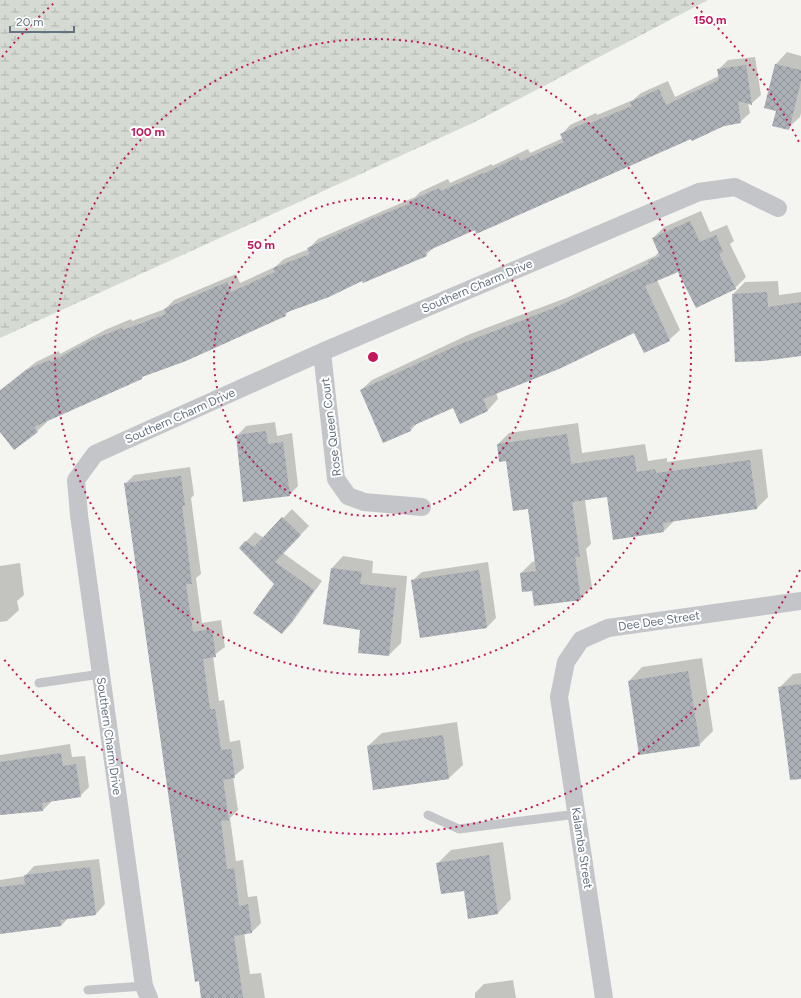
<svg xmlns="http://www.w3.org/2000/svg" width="801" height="998" font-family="Figtree,sans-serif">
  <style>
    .wetland { fill: url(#wetland-marsh) }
    .shadow { fill: #0003 }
    .building { fill: url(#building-cross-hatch) }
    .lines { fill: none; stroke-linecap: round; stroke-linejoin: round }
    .lane { stroke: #c3c5c9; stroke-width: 9 }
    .street { stroke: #c3c5c9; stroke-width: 18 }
    .ring { fill: none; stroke: #c2185b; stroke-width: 2; stroke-dasharray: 2 4 }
    .labels { text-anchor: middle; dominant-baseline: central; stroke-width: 4; stroke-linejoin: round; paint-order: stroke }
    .street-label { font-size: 12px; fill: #657280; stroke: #fff }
    .centre { fill: #c2185b; stroke: #fff; stroke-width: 2 }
    .ring-label { font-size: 12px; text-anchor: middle; font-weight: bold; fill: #c2185b; stroke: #fff; stroke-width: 4; stroke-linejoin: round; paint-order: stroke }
  </style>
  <defs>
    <pattern id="wetland-marsh" width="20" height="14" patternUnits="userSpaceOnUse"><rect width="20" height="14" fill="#d5dbd2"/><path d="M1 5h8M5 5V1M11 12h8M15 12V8" fill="none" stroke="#b0b6b0"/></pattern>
    <pattern id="building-cross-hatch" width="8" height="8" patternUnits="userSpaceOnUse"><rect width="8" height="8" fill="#abb1b6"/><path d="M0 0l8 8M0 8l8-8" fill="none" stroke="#8f9499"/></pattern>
  </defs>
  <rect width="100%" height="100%" fill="#f4f5f1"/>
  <path class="wetland" d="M0,0h708l-233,122 -475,216z"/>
  <path class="shadow" d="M787,52l14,4v57l-1,4 -12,11 -11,-18 -1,-46z
    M755,57l6,38 -10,9 -3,-1 2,10 -10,9 -16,3 -32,12 -217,92 -42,19 -7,7 -136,55 -5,5 -140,59 -3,4 -96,42 1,2 -10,9 -22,18 -15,-19v-40l36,-28 23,-11 1,3 45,-24 26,-11 1,2 33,-12 9,-9 62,-26 4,9 35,-16 9,-8 25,-10v-1l9,-9 97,-42 5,-5 28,-13 2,4 42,-19v2l36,-17 2,4 33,-15 -2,-3 9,-10 26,-12 1,2 36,-15 8,-7 27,-12 7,16 44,-21 -1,-6 10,-10z
    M701,211l9,21 17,-7 7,16 -4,3 16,33 -11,11 -57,-17 -21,9 23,50 -11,10 -34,-8 -139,61 2,6 -10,11 -35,-3 -35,15 -7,8 -27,12 -23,-52 11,-10 98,-46 96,-36 89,-42 4,-4 -6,-14 11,-11z
    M778,281l1,14 22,-3v63l-65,6 -3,-67 12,-12z
    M275,422l2,14 15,-3 6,53 -9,9 -52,-59 9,-10z
    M578,423l4,30 63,-9 3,17 19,-3v4l95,-13 6,48 -11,11 -82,12 -11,11 -56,-35 -23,4 6,44 -5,5 6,38 -12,12 -47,-10 -12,-16 11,-11 4,-1 -8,-54 -30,-63 11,-11z
    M190,467l4,28 -3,3 10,76 -5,4 6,45 19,-3 4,27 -12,9 6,45 5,-1 6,42 10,-2 4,28 -11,9 5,33 -8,8 6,43 7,-1 5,37 9,-1 4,27 -9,9 -8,1 6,41 11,-1 4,25h-63l-29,-170 -48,-344 9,-9z
    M292,509l17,17 -26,27 39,28 -31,43 -9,9 -6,-49 -36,-36 15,-16 9,6z
    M343,556l30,5 -1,12 35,3 -6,67 -12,12 -57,-87z
    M488,562l8,56 -9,9 -67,10 -8,-56 10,-9z
    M20,563l4,32 -7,6 2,9 -12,11 -7,1v-56z
    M702,658l11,73 -14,14 -70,-64 13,-14z
    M801,673v88l-22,-73 14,-14z
    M457,722l6,43 -14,13 -81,-32 14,-13z
    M70,744l2,13 13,-1 4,31 -9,9 -28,5 -9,9 -43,5v-60z
    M503,842l8,57 -13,14 -33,-24 -28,-25 14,-14z
    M99,859l6,45 -9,10 -27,3 -8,9 -61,7v-53l25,-4 9,-10z
    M513,980l3,18h-41v-5l9,-9z"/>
  <path class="building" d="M775,64l26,6v11l-12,49 -17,-4 4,-15 -12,-3z
    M746,65l6,40 -14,-4 3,22 -17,3 -32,15 -1,-2 -215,95 -1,-4 -50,22 2,4 -64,27 -1,-2 -33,16 -44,16 1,3 -38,17 -62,28 -44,16v2l-108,48 4,5 -24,18 -14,-18v-41l26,-21 24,-10 1,2 43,-23 28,-11 1,2 43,-16 -2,-5 63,-27 4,10 44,-20 -2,-4 37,-14 -3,-6 62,-28 42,-17 -1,-2 29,-13 2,3 42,-18v1l35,-17 2,4 44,-19 -4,-8 27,-12 1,2 44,-18 -2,-4 29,-13 7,16 53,-25 -2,-11z
    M690,221l10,21 16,-7 7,17 -4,2 17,35 -40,19 -18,-36 -33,14 25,55 -26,12 -10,-20 -75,36 -76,30 5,12 -28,13 -7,-16 -43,19 1,4 -28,12 -23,-53 98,-45 96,-37 95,-44 -1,-3 12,-5 -8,-18z
    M767,292l1,15 33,-5v54l-38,5 -28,1 -3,-68z
    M266,431l2,13 15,-2 7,54 -47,6 -7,-67z
    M567,434l4,30 63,-9 3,17 18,-3 1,4 94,-13 7,49 -94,14 1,9 -51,8 -6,-43 -35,5 8,55h-5l6,43 -47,6 -2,-15 -10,1 -2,-19 16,-2 -8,-62 -15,2 -7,-50 -7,1 -2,-18z
    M181,476l4,30h-3l10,78h-6l7,48 19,-3 4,28 -13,2 7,50h5l6,41 10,-1 4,29 -12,2 6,40 -8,1 6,48 7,-1 5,38 9,-2 4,29 -18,3 9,62h-42l-2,-17 -4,1 -71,-499z
    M282,517l19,18 -26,27 39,28 -32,44 -29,-21 21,-29 -35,-36 6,-7 9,6z
    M331,568l31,4 -2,12 36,4 -7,68 -31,-3 2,-23 -37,-6z
    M479,570l8,58 -67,10 -9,-58z
    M688,671l12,75 -61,9 -11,-74z
    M801,684v95l-11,1 -12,-93z
    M443,735l6,44 -76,11 -6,-44z
    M61,753l2,13 13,-2 5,33 -39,6 1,8 -43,4v-53z
    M489,855l9,59 -30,5 -4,-28 -23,3 -5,-31z
    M90,867l6,48 -36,5 1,6 -61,8v-47l25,-3 -1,-9z"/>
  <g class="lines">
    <path class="lane" d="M39,683l62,-9
      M428,815l31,14 118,-15
      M88,990l56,-4"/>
    <path class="street" d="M322,352l14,127 12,17 16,6 58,5
      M149,998l-5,-12 -65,-471 -3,-35 19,-26 227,-102 377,-160 36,-5 43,21
      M604,998l-45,-301 7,-35 15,-22 27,-12 193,-27"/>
  </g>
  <g class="ring">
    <circle cx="373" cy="357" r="159"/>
    <circle cx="373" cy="357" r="318"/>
    <path d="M800 570A477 477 0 0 1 2 657M2 57A477 477 0 0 1 54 3M692 3A477 477 0 0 1 800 144"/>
  </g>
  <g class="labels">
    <g class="street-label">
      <text transform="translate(477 286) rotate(-23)">Southern Charm Drive</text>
      <text transform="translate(180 416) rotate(-24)">Southern Charm Drive</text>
      <text transform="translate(331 427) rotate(-97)">Rose Queen Court</text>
      <text transform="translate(659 621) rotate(-8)">Dee Dee Street</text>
      <text transform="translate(109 736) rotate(82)">Southern Charm Drive</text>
      <text transform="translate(582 848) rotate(81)">Kalamba Street</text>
    </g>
  </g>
  <circle cx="373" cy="357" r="6" class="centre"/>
  <g class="ring-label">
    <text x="710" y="24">150 m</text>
    <text x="148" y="136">100 m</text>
    <text x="261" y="249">50 m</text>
  </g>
  <path d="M10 26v6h64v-6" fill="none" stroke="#657280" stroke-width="2"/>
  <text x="16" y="26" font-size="12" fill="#657280" stroke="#ffffff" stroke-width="3" paint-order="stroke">20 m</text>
</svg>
